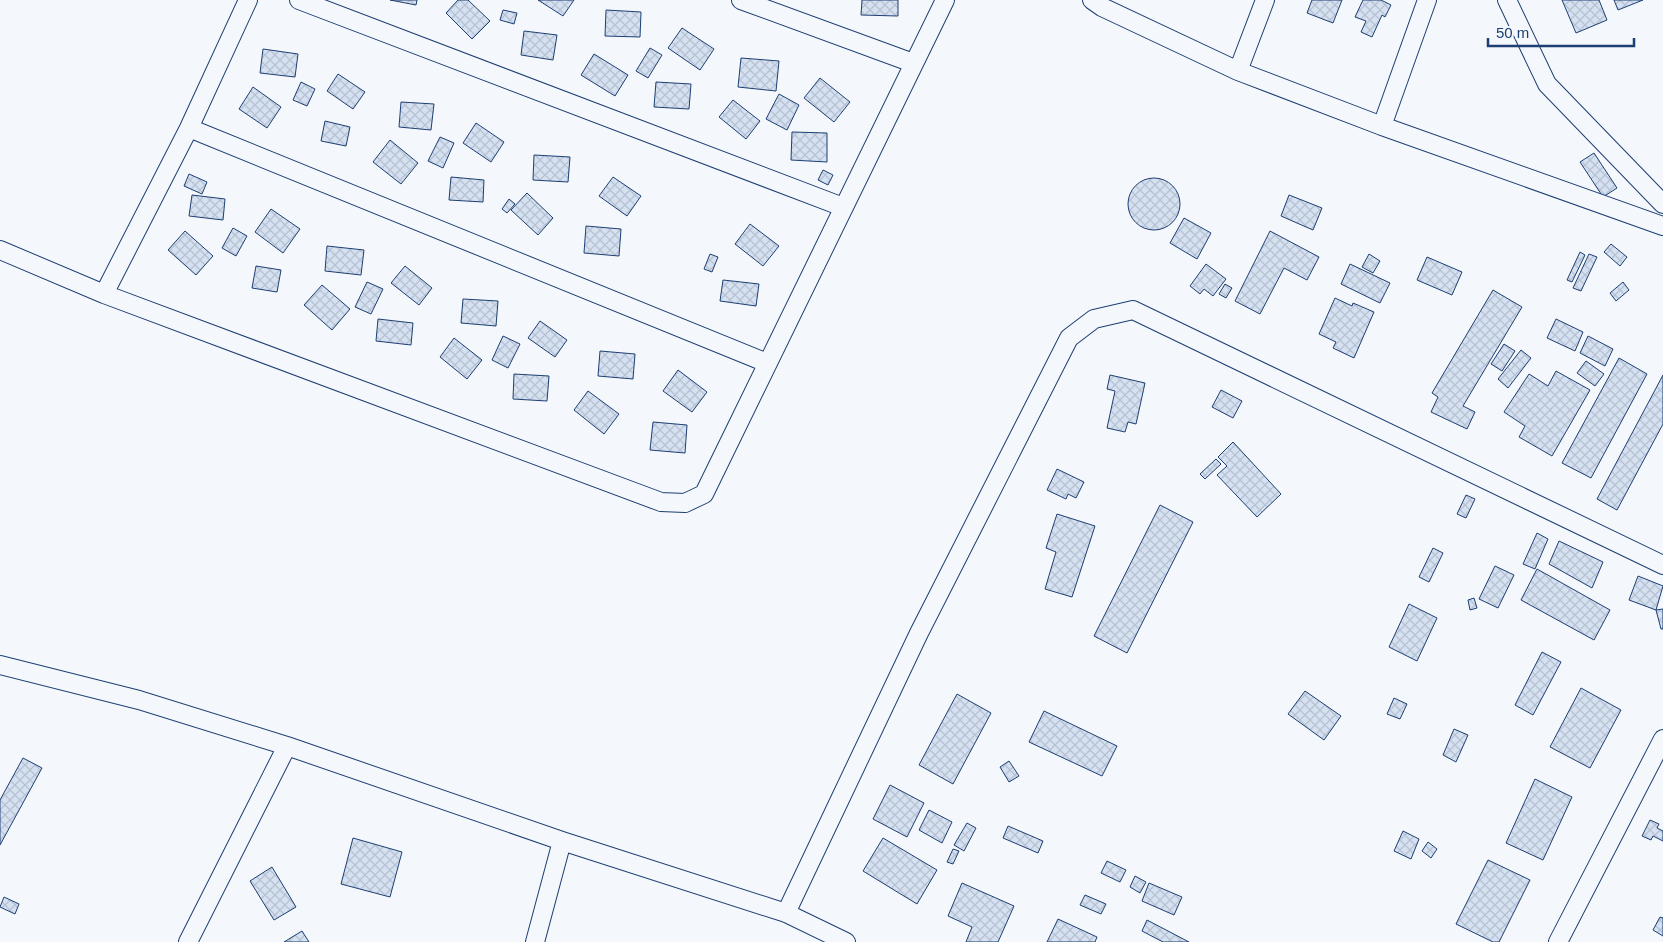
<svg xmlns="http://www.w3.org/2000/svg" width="1663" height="942" font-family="Arial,sans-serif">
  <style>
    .building { fill: url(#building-cross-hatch); stroke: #1d3f73 }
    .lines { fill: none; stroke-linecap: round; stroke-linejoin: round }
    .minor-casing { stroke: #1d3f73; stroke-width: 20 }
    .minor { stroke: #f4f7fb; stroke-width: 18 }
  </style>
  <defs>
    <pattern id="building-cross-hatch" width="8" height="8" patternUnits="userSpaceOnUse" patternTransform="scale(1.25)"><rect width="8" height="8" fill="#d5e0f0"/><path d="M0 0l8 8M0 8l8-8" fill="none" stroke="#b6c1d1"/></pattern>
  </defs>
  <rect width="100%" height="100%" fill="#f4f7fb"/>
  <path class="building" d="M390,0h27l-1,5z
    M458,0h10l22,21 -18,18 -26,-26z
    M538,0h36l-11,16z
    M862,0h36v16l-37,-1z
    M1312,0h30l-9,23 -26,-10z
    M1363,0h18l10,5 -6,12 -3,-2 -10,22 -11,-5 5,-11 -11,-4z
    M1562,0h37l8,20 -31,13z
    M1614,0h29l-25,10z
    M503,10l14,3 -3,11 -14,-4z
    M606,10l35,2 -1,25 -35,-1z
    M682,28l32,21 -14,21 -32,-22z
    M524,31l33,4 -4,25 -32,-5z
    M650,48l12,7 -14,23 -12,-7z
    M263,49l35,5 -3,23 -35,-4z
    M594,54l34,21 -13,21 -34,-21z
    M741,58l38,3 -3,30 -38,-4z
    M338,74l27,18 -12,17 -26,-18z
    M820,78l30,24 -16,20 -30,-24z
    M301,82l14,7 -8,17 -14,-6z
    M656,82l35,2 -2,25 -35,-2z
    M253,87l28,20 -14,21 -28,-19z
    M779,94l20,11 -12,25 -21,-11z
    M733,100l27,21 -14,18 -27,-22z
    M401,102l33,2 -3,26 -32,-3z
    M325,121l25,6 -4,19 -25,-5z
    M476,123l28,19 -13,20 -28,-19z
    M792,132l35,1v29l-36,-2z
    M440,137l14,6 -11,25 -15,-7z
    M390,140l28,23 -17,21 -28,-22z
    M1594,153l23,35 -14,9 -23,-35z
    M534,155l36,2 -2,25 -35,-2z
    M823,170l10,5 -5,10 -10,-5z
    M189,174l18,8 -5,12 -18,-8z
    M451,177l33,3 -1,22 -34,-2z
    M613,177l28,19 -14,20 -28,-20z
    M1128 204a26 26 0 1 1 52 0a26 26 0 1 1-52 0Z
    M527,193l26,25 -15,17 -27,-25z
    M192,195l33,4 -2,21 -34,-4z
    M1289,195l33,13 -9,22 -32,-14z
    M509,199l6,5 -8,9 -5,-4z
    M271,209l29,20 -17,24 -28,-21z
    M1184,218l27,15 -14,26 -27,-16z
    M750,224l29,22 -16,20 -28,-22z
    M586,226l35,3 -2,27 -35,-3z
    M233,228l14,8 -11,20 -14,-8z
    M185,231l28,25 -17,19 -28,-25z
    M1270,231l49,26 -12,23 -23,-12 -24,46 -25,-13z
    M1611,244l16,13 -7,9 -16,-14z
    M327,246l37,4 -3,25 -36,-4z
    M1580,252l5,3 -13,27 -5,-2z
    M710,254l8,3 -6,15 -8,-3z
    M1369,254l11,7 -7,12 -11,-6z
    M1589,254l8,3 -16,34 -8,-3z
    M1427,257l35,15 -10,23 -35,-15z
    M1206,264l20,15 -13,17 -9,-7 -4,5 -10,-8z
    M1350,264l40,19 -10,20 -39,-19z
    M256,266l25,4 -4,22 -25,-4z
    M405,266l27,22 -13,17 -28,-22z
    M723,280l36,4 -3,22 -36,-5z
    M367,282l16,7 -12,25 -16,-7z
    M1623,282l6,8 -13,11 -6,-8z
    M1225,284l7,4 -6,10 -7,-4z
    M322,285l28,24 -18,21 -28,-25z
    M1493,290l29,17 -59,99 12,6 -8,17 -36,-17 7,-15 -6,-4z
    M1335,298l17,8 1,-3 21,9 -20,46 -21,-10 3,-6 -17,-8z
    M463,299l35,2 -2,25 -35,-3z
    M378,319l35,4 -2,22 -35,-4z
    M1556,319l27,13 -8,19 -28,-13z
    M540,321l27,19 -12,17 -27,-19z
    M503,336l17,8 -12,24 -16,-8z
    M1588,336l25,13 -8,17 -25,-13z
    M454,338l28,22 -15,19 -27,-22z
    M1504,344l11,7 -13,20 -11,-7z
    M1521,350l10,8 -23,30 -10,-9z
    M600,351l35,3 -2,25 -35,-3z
    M1619,358l28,16 -56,104 -29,-15z
    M1586,361l18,13 -9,12 -18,-13z
    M678,370l29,22 -15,20 -29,-21z
    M1556,371l34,19 -38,66 -33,-19 6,-11 -21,-14 25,-38 19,12z
    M514,374l35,2 -2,25 -34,-2z
    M1110,375l35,8 -9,41 -8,-2 -3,10 -18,-4 8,-37 -8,-2z
    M1663,375v49l-46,86 -20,-11z
    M1221,390l21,11 -9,17 -21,-11z
    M588,391l31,23 -15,20 -30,-24z
    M653,422l34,3 -2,28 -35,-3z
    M1233,442l48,52 -24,23 -40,-42 10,-9 -9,-9z
    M1216,459l5,5 -16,15 -5,-5z
    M1057,469l27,13 -8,16 -8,-4 -2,5 -19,-9z
    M1466,495l9,4 -9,19 -9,-4z
    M1160,505l33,17 -66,131 -33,-17z
    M1057,514l38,12 -23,71 -27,-8 11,-37 -10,-4z
    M1537,533l11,6 -13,30 -12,-5z
    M1559,541l44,21 -11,26 -43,-24z
    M1433,548l10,5 -14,29 -10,-5z
    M1495,566l19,9 -16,33 -19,-9z
    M1537,569l73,41 -16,30 -73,-40z
    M1638,576l25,10 -7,24 -27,-10z
    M1474,598l3,10 -7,2 -2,-10z
    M1409,604l28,14 -20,43 -28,-14z
    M1663,609v20h-2l-5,-19z
    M1542,652l19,10 -28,53 -18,-10z
    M1581,688l40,22 -31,58 -40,-21z
    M1305,691l36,25 -17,24 -36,-26z
    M957,694l34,19 -38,71 -34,-19z
    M1394,698l13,6 -7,15 -13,-5z
    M1044,711l73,35 -15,30 -73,-34z
    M1454,729l14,6 -12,27 -13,-7z
    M23,758l19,10 -42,77v-45z
    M1009,761l10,15 -10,6 -9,-15z
    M1535,779l37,18 -29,63 -37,-17z
    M890,785l34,18 -17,34 -34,-18z
    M929,810l23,12 -10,21 -23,-13z
    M1650,820l9,4 -2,4 6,3v10l-10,-5 -2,4 -9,-4z
    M967,823l9,5 -12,23 -10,-6z
    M1008,826l35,15 -5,12 -35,-15z
    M1403,831l16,8 -8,20 -17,-8z
    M353,838l49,14 -12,45 -49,-13z
    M883,838l54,32 -20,34 -54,-33z
    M1428,842l9,7 -6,9 -9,-7z
    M953,849l6,2 -6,13 -6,-2z
    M1488,860l42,20 -31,62h-6l-37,-18z
    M1107,861l19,9 -6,12 -19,-9z
    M272,867l24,40 -22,13 -24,-39z
    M1135,876l11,6 -6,11 -10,-6z
    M962,883l52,23 -16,36h-32l6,-15 -24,-11z
    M1149,883l33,14 -8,18 -32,-14z
    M1085,895l21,9 -5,10 -21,-9z
    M4,897l15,7 -4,10 -15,-7z
    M1660,917l3,1v18l-10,-6z
    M1058,919l39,18 -2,5h-48z
    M1147,920l42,22h-26l-21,-11z
    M302,931l7,11h-25z"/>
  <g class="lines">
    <defs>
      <path id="minor" d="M299,0l544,207
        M741,0l172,63
        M1092,0l10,7 136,64 144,55 281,100
        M1507,0l40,84 116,120
        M1238,71l27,-71
        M1382,126l45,-126
        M189,128l578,235
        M0,250l104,44 557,208 24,1 19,-9 241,-494
        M104,294l85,-166 59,-128
        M0,665l139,35 148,46 275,95 224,72 60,29
        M786,913l133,-280 150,-295 25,-19 39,-9 530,255
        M188,942l99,-196
        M535,942l27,-101
        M1558,942l105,-203"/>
    </defs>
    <use href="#minor" class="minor-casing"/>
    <use href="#minor" class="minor"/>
  </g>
  <path d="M1488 38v8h146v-8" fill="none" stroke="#1d3f73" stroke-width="2.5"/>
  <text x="1496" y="38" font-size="15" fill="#1d3f73" stroke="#f4f7fb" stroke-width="4" paint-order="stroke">50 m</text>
</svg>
